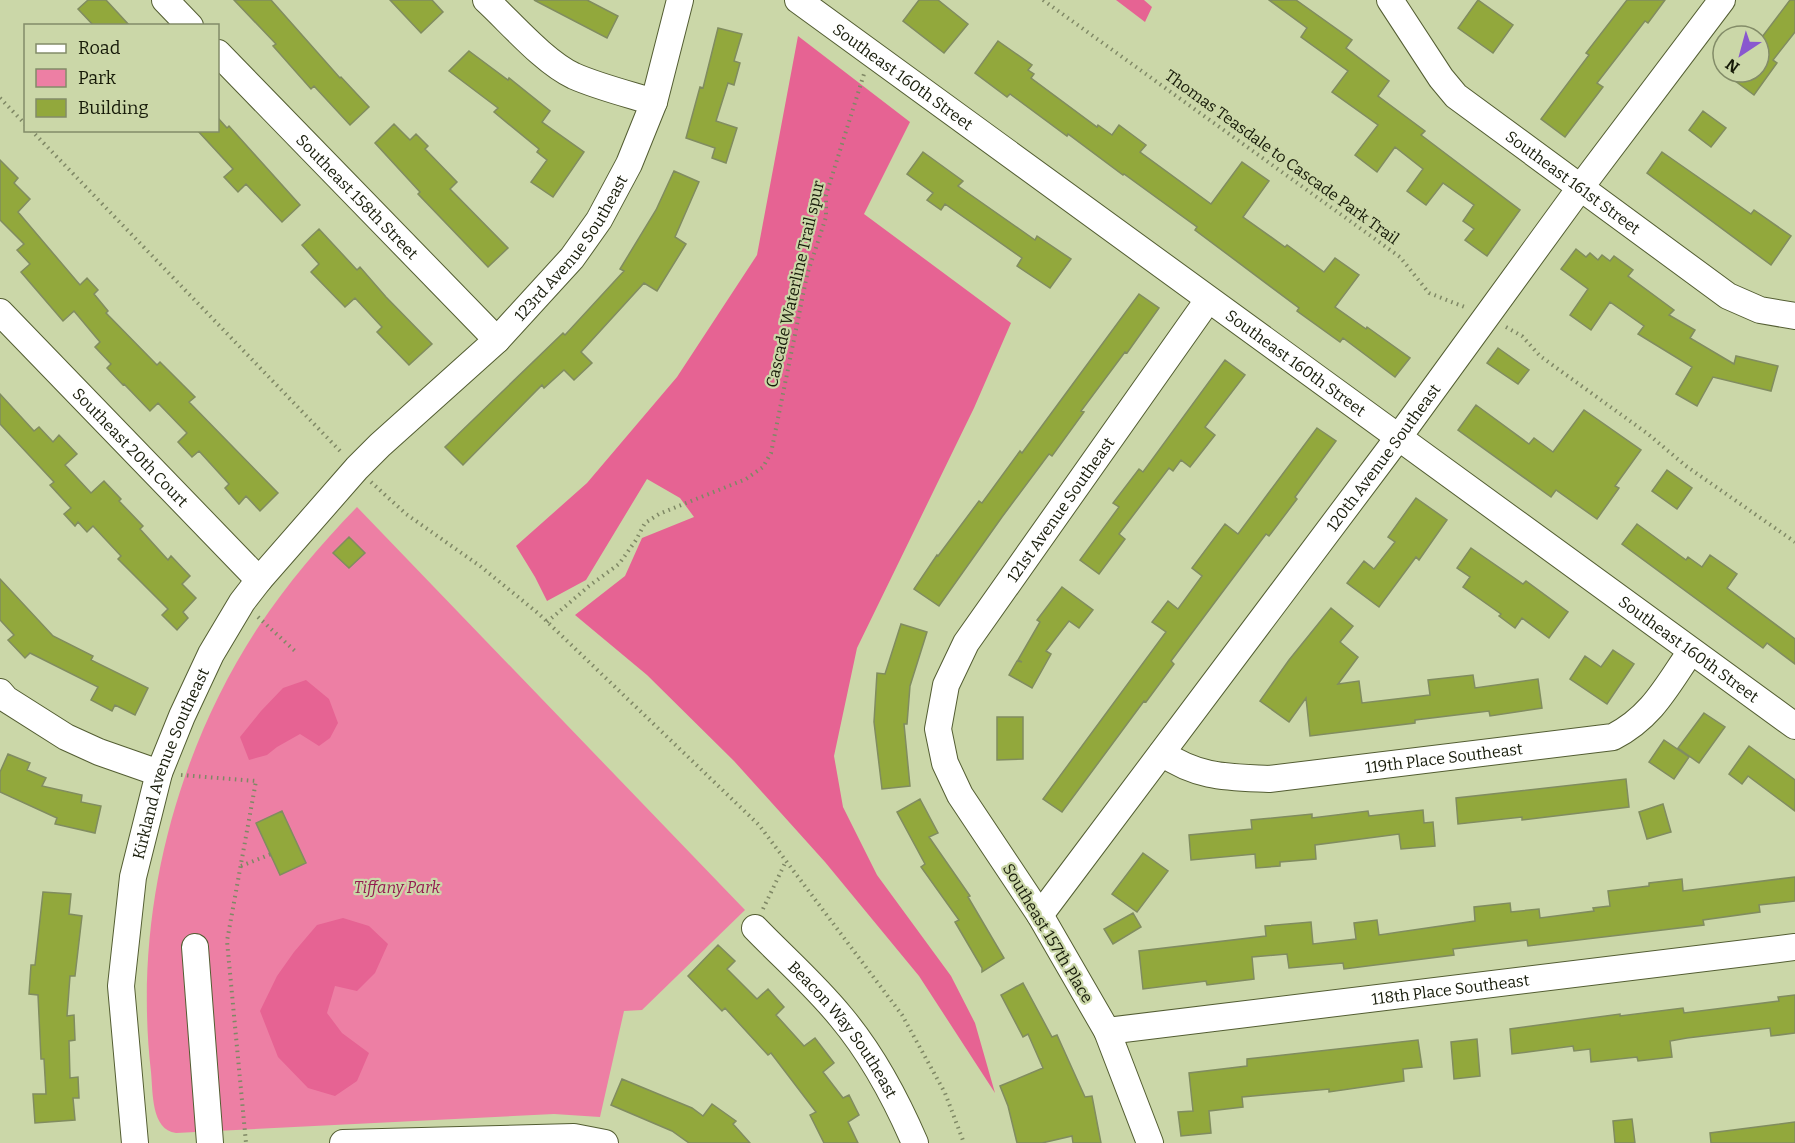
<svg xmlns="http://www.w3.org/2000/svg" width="1795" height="1143" font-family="Bitter,serif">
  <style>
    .green { fill: #ed7fa4 }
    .forest { fill: #e66393 }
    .building { fill: #92a83c; stroke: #808c5f; stroke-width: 1.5 }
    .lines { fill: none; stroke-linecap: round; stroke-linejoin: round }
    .minor-casing { stroke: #535d32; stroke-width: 28 }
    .path { stroke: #7f8865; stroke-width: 4; stroke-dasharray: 1.5 4.5; stroke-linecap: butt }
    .minor { stroke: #fff; stroke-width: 26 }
    .labels { text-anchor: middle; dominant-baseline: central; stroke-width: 4.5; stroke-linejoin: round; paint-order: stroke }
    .street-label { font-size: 16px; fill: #171b09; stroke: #cbd7a8 }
    .park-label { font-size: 16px; font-style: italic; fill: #941c51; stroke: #cbd7a8 }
  </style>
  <rect width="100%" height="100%" fill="#cbd7a8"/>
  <path class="green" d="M357,507l388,403 -103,100 -18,1 -24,106 -46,-3 -378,19c-25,-3 -23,-41 -25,-61 -18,-154 23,-317 108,-446 29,-43 62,-82 98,-119z"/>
  <path class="forest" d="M1116,0h28l8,7 -7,15z
    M798,36l112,86 -46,92 147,109 -37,85 -117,240 -23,108 9,51 34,68 74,101 24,47 20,70 -76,-117 -94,-114 -91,-101 -87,-86 -72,-60 50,-39 17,-38 52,-21 -14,-19 -33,-19 -61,101 -39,21 -12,-24 -19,-31 71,-63 90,-106 80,-122z
    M306,680l23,19 9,24 -8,15 -11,8 -19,-12 -23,13 -10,8 -18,5 -9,-23 21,-26 22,-23z
    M343,918l26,8 19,18 -13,29 -18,18 -22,-5 -8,27 15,20 27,20 -12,28 -22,15 -27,-8 -30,-31 -18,-46 17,-35 17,-24 23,-27z"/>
  <path class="building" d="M88,0h18l24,26h-36l-16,-17z
    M234,0h37l69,78 1,-1 28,30 -19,18 -36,-39 -3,3 -38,-43 3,-2z
    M390,0h42l11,12 -22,21z
    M534,0h53l31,16 -11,22z
    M919,0h19l30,24 -24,29 -41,-32z
    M1269,0h27l56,40 -6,8 43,33 -11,15 47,35 -4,4 99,75 -33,46 -22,-16 9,-11 -11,-8 11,-16 -31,-22 -17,22 -19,-14 16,-22 -28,-22 -18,25 -22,-17 23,-30 -46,-33 16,-21 -47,-34 6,-9z
    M1478,0l35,25 -20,28 -35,-25z
    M1627,0h38l-17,23 -3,-2 -48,62 6,4 -38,50 -24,-18 48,-64 -3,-2z
    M1790,0h5v32l-22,28 4,3 -23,32 -31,-23h36v-31z
    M718,28l24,6 -8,27 6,2 -6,22 -6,-2 -12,38 21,7 -11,35 -14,-5 3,-10 -29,-10 14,-51 3,1z
    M998,41l34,24 -4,5 6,4 -3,4 66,49 1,-2 14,10 7,-10 27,20 -6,7 71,52 31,-42 27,19 -26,36 42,30 2,-2 37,27 11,-14 24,17 -24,32 31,22 1,-2 43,31 -15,19 -52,-39 -3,4 -43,-31 2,-3 -104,-78 2,-3 -73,-53 -1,1 -55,-41 -1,2 -57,-42 -3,3 -32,-24z
    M469,51l39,29 1,-2 41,33 -8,11 42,30 -31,45 -22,-15 16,-22 -10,-8 2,-3 -45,-37 4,-4 -49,-37z
    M1703,111l23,17 -15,19 -22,-17z
    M218,118l9,10 2,-2 71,79 -18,17 -36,-38 -8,8 -14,-15 9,-8 -36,-39h21z
    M394,124l16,16 6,-6 12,12 -3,3 32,33 -7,7 58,59 -20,19 -70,-73 2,-2 -45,-49z
    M923,152l40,29 -5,5 77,54 2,-4 34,23 -21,29 -33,-22 5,-8 -77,-54 -4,6 -14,-10 6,-7 -26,-19z
    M1662,152l89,62 3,-4 37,26 -20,29 -124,-92z
    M0,160l18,18 -4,5 16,16 -12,13 62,73 7,-7 11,12 -4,4 14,17 -2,2 51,52 3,-3 35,35 -6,5 89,91 -18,18 -14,-15 -7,8 -14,-16 4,-4 -30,-33 -7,6 -14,-15 9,-9 -29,-30 -8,8 -26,-27 -1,1 -16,-17 4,-4 -16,-17 5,-5 -26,-31 -11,10 -42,-49 9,-8 -13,-14 7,-6 -24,-24z
    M674,171l25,11 -24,55 11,7 -29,47 -13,-8 -63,69 11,11 -18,17 -10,-10 -20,18 -2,-3 -79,80 -18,-18 118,-114 2,2 59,-64 -4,-2 36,-59z
    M319,229l38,41 3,-3 26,30 46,47 -23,21 -32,-33 5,-5 -27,-29 -10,9 -34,-35 8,-8 -17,-19z
    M1576,249l10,8 4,-4 8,7 4,-5 8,6 4,-5 19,14 -5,6 46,34 -5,5 26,15 -5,8 44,26 2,-8 42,10 -7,25 -58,-14 -16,29 -21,-12 16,-27 -54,-33 6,-8 -34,-24 -19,28 -21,-15 18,-26 -27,-20z
    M1139,294l20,14 -32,45 -2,-1 -44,59 3,1 -32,44 -3,-2 -47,63 -63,89 -25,-17 23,-34 1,1 41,-55 3,2 38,-52 2,2z
    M1498,348l31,22 -11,14 -31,-21z
    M1225,360l20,15 -40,52 10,8 -25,32 -9,-7 -8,11 -4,-3 -50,66 6,5 -26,35 -19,-14 39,-53 -6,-4 26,-34 4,3z
    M0,394l34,37 5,-4 14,15 6,-7 18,19 -12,11 26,28 13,-12 17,18 -2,2 24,25 -3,3 28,31 3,-4 19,20 -8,8 14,14 -13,14 5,6 -11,12 -15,-15 6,-6 -50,-50 3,-3 -28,-30 -6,6 -9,-10 -3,4 -11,-12 7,-6 -21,-23 4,-3 -54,-58z
    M1476,405l53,39 5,-6 19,14 31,-42 57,40 -26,36 4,2 -22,31 -41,-29 -5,7 -93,-67z
    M1317,428l19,13 -41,56 2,2 -28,37 -3,-2 -51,68 -44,59 3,3 -28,38 -2,-1 -82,111 -19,-13 123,-167 -14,-10 16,-21 10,8 24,-33 -10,-8 33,-44 13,10z
    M1667,470l25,18 -15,21 -25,-18z
    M1416,498l31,22 -28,40 -3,-3 -37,50 -32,-24 17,-22 10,8 21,-27 -7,-5z
    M1637,524l49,36 2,-3 14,10 8,-12 27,19 -10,14 68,51v25l-28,-21 -4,5 -141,-104z
    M349,537l16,16 -16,15 -16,-15z
    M1471,548l52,36 3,-3 42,31 -19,26 -27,-20 -7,10 -16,-12 2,-2 -38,-27 7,-10 -13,-9z
    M0,579l53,57 40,20 -2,4 57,28 -13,27 -20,-10 -3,6 -21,-11 7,-13 -68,-34 -5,5 -17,-18 6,-5 -14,-15z
    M1062,587l31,23 -14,18 -10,-7 -23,30 5,3 -19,34 -23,-13 8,-14 5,1 -4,-2 22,-38 -3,-2z
    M1331,608l22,18 -13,16 18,15 -20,27 21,-3 3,22 68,-8 -2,-15 45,-5 2,13 63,-9 4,29 -52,8 -1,-5 -74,9v3l-105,13 -4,-38 -17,24 -29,-21 29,-41z
    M901,624l26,8 -17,54 -3,38h-3l6,62 -28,3 -8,-67 3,-49 8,1z
    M1613,650l21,14 -27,40 -37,-25 15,-23 16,11z
    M1704,713l21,14 -26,36 -21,-15z
    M997,717h26v42l-26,1z
    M1664,740l25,17 -15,22 -25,-17z
    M1749,746l46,34v31l-47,-35 -6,8 -13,-10z
    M8,754l22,9 -3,7 19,8 -4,8 40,9 -1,7 20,4 -6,27 -40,-9 2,-6 -57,-26v-20z
    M1626,779l3,28 -107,13v-3l-64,7 -2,-26z
    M920,799l18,34 -9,4 41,59 -2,1 36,61 -22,14v-4l-27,-46 4,-2 -38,-53 4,-3 -28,-52z
    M1663,804l8,28 -24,7 -8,-27z
    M1423,810l1,13 9,-1 2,24 -34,3 -2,-15 -84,11 1,14 -36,3v4l-24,2 -1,-14 -64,6 -2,-25 63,-6 -1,-9 61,-6v4l56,-7 1,5z
    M282,811l24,52 -26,12 -24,-52z
    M1143,853l25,18 -31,41 -25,-18z
    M1795,877v24l-36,4 1,7 -57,8 1,5 -176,21 -1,-6 -74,9 1,6 -110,14 -1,-6 -54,5 -2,-14 -35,3 2,22 -47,6 -1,-4 -63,8 -4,-38 127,-15 -1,-10 46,-4 2,22 43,-5 -2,-16 23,-3 2,15 96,-14 -1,-14 36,-4 1,9 28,-3 1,9 54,-7 -1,-3 17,-2 -2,-15 41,-5v-3l33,-4 1,12z
    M43,892l28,2 -2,20 13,2 -7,60h-5l-3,40 7,-1 1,25 -6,1 1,37 8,-1 1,21h-6l2,22 -40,3 -2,-29h13l-2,-35h-3l-3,-64 -9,-1 2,-29h4z
    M1133,913l8,14 -28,17 -9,-15z
    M718,945l17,16 -8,8 30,30 11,-10 16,18 -8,8 28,31 11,-8 19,25 -11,9 20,26 6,-3 10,20 -11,7 10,21h-34l-14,-28 6,-3 -45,-59 -3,2 -43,-47 -3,3 -34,-35z
    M1023,983l29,54 5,-2 28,62 7,-1 9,47h-28l-1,-7 -30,7h-25l-9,-37 -8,-20 43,-18 -15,-34 -5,3 -22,-42z
    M1795,995v38l-24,3 -1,-8 -83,10 -17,3 2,16 -34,4 -1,-4 -46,5 -1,-13 -16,2 -1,-5 -61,8 -2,-25 110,-15v2l63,-8 1,5 95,-12 -1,-4z
    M1477,1039l3,37 -26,3 -3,-37z
    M1418,1040l4,27 -19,2 1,12 -75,11v-3l-87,8 1,10 -34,4 2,22 -30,3 -3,-24 15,-1 -4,-38 58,-7v-7z
    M622,1079l70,29 11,8 9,-12 24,17 -3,3 17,19h-61l-17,-12 -61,-26z
    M1632,1119l3,24h-20l-2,-22z
    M1795,1122v21h-84l-1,-10z"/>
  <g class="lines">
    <defs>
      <g id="minor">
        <path d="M165,0l25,26"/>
        <path d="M486,0c25,23 58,62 88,76 25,11 54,18 80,26"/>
        <path id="s1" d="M798,0l997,726"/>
        <path id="s2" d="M1390,0l51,78 15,18 272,200 32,14 35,6"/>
        <path id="s3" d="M218,53l279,287"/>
        <path id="s4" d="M0,312l259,268"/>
        <path d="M0,692l6,7 60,38 33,15 60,21"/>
        <path id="s5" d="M1162,753c36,25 66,24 107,26l344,-42c39,-20 54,-51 78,-86"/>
        <path id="s6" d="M1040,915l358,-477 182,-250 142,-188"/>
        <path id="s7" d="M755,928c28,29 60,57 86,89 31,37 55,82 74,126"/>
        <path d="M195,947l15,196"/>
        <path id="s8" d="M1107,1031l688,-84"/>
        <path id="s9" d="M135,1143l-14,-157 12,-109 26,-104 23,-57 29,-62 31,-52 17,-22 98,-112 23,-23 117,-105 75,-82 27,-38 30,-56 25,-62 26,-102"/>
        <path d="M343,1143l231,-6 31,6"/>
        <path id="s10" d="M1150,1143l-43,-112 -67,-116 -80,-120 -15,-32 -7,-34 8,-44 20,-42 242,-343"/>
      </g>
    </defs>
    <use href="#minor" class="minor-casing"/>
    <path class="path" d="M1043,0l357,257 29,36 38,15
      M0,98l26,27
      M31,130l311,323
      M1506,327l16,9 18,20 108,78 38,32 109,76
      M371,482l35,32 74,52 59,48 220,211 143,190 43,78 19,50
      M258,617l37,34
      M547,622l42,-36 30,-22 17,-24 9,-17 14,-9 87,-35 17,-12 8,-14 36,-178 19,-58v-22l38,-121
      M181,775l75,6 -29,160 19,202
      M241,866l30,-12
      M763,909l23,-48"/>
    <use href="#minor" class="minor"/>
  </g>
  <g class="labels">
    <g class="street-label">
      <text stroke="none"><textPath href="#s1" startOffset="130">Southeast 160th Street</textPath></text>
      <text transform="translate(1282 157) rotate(36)">Thomas Teasdale to Cascade Park Trail</text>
      <text stroke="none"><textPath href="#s2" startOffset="262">Southeast 161st Street</textPath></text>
      <text stroke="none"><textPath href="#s3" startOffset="200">Southeast 158th Street</textPath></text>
      <text stroke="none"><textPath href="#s9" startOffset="1050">123rd Avenue Southeast</textPath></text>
      <text transform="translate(795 284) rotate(-77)">Cascade Waterline Trail spur</text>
      <text stroke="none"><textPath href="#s1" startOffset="616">Southeast 160th Street</textPath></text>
      <text stroke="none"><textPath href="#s4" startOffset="188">Southeast 20th Court</textPath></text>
      <text stroke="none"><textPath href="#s6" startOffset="572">120th Avenue Southeast</textPath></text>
      <text stroke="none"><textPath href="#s10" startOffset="723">121st Avenue Southeast</textPath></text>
      <text stroke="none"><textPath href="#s1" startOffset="1102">Southeast 160th Street</textPath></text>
      <text stroke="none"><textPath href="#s5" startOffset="288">119th Place Southeast</textPath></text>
      <text stroke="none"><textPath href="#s9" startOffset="387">Kirkland Avenue Southeast</textPath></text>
      <text transform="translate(1048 933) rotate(59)">Southeast 157th Place</text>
      <text stroke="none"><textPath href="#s8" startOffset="346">118th Place Southeast</textPath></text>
      <text stroke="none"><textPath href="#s7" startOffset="135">Beacon Way Southeast</textPath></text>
    </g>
    <g class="park-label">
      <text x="397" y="887">Tiffany Park</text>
    </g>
  </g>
  <rect x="24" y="24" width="195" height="108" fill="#cbd7a8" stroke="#838c68" stroke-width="1.5"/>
  <rect x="36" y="44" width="30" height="9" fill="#ffffff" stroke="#838c68" stroke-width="1.5"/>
  <text x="78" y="54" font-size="18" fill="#171b09">Road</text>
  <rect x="36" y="69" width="30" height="18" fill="#ed7fa4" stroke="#838c68" stroke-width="1.5"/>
  <text x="78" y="84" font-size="18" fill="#171b09">Park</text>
  <rect x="36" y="99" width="30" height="18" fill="#92a83c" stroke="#838c68" stroke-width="1.5"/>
  <text x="78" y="114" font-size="18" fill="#171b09">Building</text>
  <g transform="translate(1741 54) rotate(216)"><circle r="28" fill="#cbd7a8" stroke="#838c68" stroke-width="1.5"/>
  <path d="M0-4.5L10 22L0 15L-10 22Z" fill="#8957cf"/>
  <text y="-9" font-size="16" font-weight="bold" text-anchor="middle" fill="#171b09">N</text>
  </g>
</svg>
